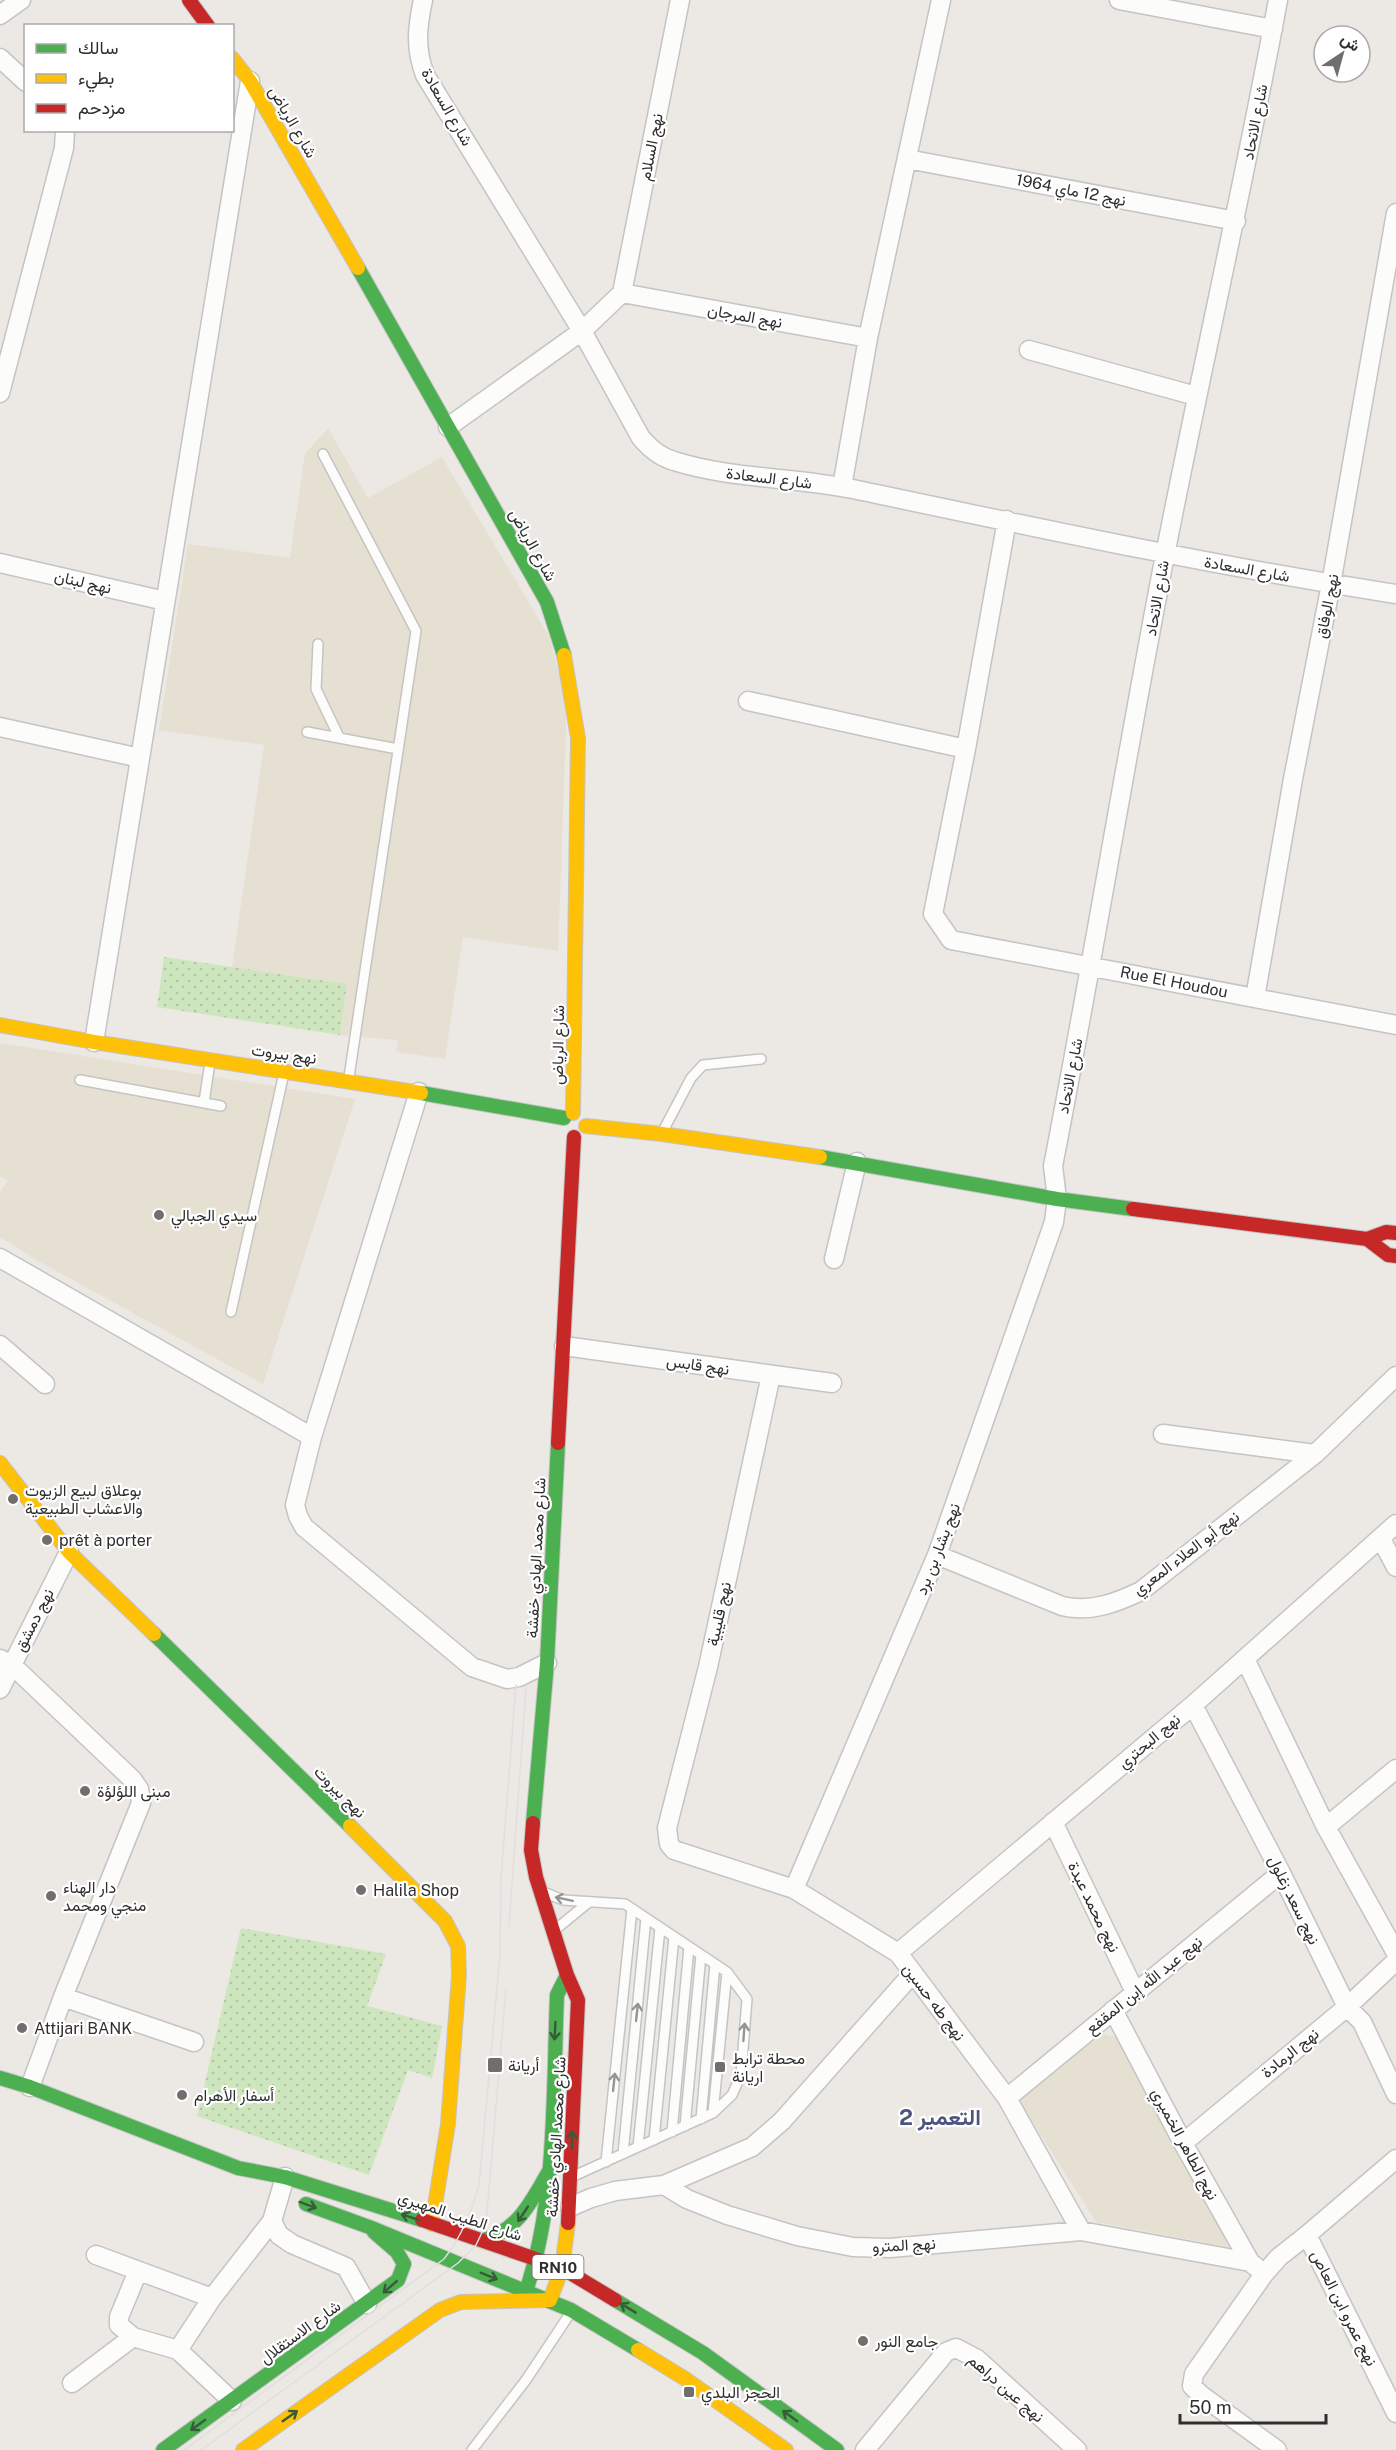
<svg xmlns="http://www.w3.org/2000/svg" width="1396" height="2450" font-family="'Public Sans',Vazirmatn,sans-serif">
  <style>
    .education { fill: #e6e0d3 }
    .grass { fill: url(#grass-dots) }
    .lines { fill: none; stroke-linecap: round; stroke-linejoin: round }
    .lane-casing { stroke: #c5c4c5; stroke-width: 12 }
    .street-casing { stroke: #c5c4c5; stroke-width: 21 }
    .fast-casing { stroke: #c5c4c5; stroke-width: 16 }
    .slow-casing { stroke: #c5c4c5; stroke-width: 16 }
    .jam-casing { stroke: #c5c4c5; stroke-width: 16 }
    .lane { stroke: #fcfcfb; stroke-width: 9 }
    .street { stroke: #fcfcfb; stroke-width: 18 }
    .fast { stroke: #4caf50; stroke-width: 14 }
    .slow { stroke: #ffc107; stroke-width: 14 }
    .jam { stroke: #c62828; stroke-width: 14 }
    .tram { stroke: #dfdfe1; stroke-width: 1.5 }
    .oneway { stroke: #959594 }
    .oneway2 { stroke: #385b3a }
    .poi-dot { fill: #706f6e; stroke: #fff; stroke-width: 2 }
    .labels { text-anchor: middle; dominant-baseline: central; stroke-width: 4.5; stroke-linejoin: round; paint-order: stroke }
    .shield { fill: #fff; stroke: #6d6d6d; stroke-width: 1.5 }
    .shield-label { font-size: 15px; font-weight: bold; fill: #2e2e2e }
    .street-label { font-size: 16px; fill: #2e2e2e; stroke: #fff }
    .poi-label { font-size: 16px; fill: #2e2e2e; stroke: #fff; text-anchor: start }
    .district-label { font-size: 22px; font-weight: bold; fill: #4d5680; stroke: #fff }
  </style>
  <defs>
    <pattern id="grass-dots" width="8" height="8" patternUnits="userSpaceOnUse" patternTransform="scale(1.5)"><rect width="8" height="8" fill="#cee6be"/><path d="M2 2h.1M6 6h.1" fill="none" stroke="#b1c6a4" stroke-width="1.8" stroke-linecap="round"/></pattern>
  </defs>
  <rect width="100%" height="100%" fill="#ece8e4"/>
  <path class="education" d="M328,428l40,70 74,-41 107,179 18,67 -9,248 -95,-14 -18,122 -49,-7 2,-12 -58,-5 7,-51 -115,-17 32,-222 -105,-15 29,-186 102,14 15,-104z
    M0,1043l355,56 -92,285 -225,-123 -38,-24v-45l8,-12 -8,-3z
    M1097,2033l19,4 11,10 102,200 -133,-25 -78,-123z"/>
  <path class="grass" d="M164,957l183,27 -7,51 -183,-28z
    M241,1928l145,26 -19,52 75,20 -10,52 -24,-8 -39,105 -172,-59z"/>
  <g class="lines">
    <defs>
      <path id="lane" d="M323,454l93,177 -67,446
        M318,644l-2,45 23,48
        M307,732l91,17
        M80,1080l141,26
        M204,1102l6,-40
        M663,1131l28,-53 12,-13 58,-6
        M231,1312l53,-239
        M546,1893l17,7 62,4 102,68 20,27 -6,76 -9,20 -19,18 -137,62
        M556,1929l33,-27
        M713,2113l14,-141
        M701,2119l14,-155
        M685,2126l16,-171
        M672,2132l17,-185
        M654,2140l20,-203
        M638,2147l22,-219
        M623,2154l23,-236
        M606,2162l26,-253
        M472,2450l54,-70 43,-65"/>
      <path id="street" d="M423,0c-6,28 -8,48 2,75l157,256 59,107c10,11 19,19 33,23 57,18 120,16 179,28 180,38 361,77 543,105
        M1119,0l154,29
        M0,15l21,-15
        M0,58l26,24
        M907,159l329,62
        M622,293l58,-293
        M622,293l246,45
        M1029,350l167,46
        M0,393l64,-245 1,-18
        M448,427l134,-96 40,-38
        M842,487l26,-149 73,-338
        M1007,520l-41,229 -33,165 18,26 445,85
        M0,563l165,38
        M748,701l218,48
        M0,727l140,31
        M1255,998l38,-219 38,-195 65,-371
        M94,1042l156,-961
        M419,1092l-107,345 -17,68 3,11 6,11 168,140 35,12 12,-2 28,-14
        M0,1258l312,179
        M834,1259l23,-97
        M0,1345l45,39
        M564,1346l268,37
        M771,1375l-63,292 -41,161 2,16 5,6 120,39 104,64 109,145 74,133
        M1163,1434l152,20
        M1381,1539l15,28
        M937,1555l125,51c28,7 54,-3 79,-15l174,-137 81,-78
        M0,1659l12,6 120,114 7,10 2,14 -78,194 -33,90
        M1245,1659l81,168 70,126
        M0,1689l69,-137
        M1193,1705l88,168 66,134 15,15 34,72
        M1053,1822l82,170
        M1326,1827l70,-58
        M794,1889l143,-334 117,-333 3,-23 -4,-33c40,-205 73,-411 113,-616 36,-184 78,-366 112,-550
        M898,1953l295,-248 203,-181
        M63,1997l131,45
        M1113,2010l70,133 67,119 6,5
        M1007,2098l274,-225
        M1183,2143l164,-136 49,-46
        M285,2177l-13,44 7,14 13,9 54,23 21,37
        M664,2185l88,-38 30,-26 131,-148
        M570,2207l21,-9 24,-7 49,-6 23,14 40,16 70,21 56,11 37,1 191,-17 169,31
        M1307,2235l89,178
        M96,2255l116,43
        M138,2271l-19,46v8l14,12 45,13 54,51
        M178,2350l34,-52 60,-77
        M72,2383l61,-46
        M865,2450l81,-98 10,-4 21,11 100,91
        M1277,2450l-76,-55 -9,-9 2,-12 70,-100 15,-17 28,-22 89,-76"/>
      <path id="fast" d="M358,268l189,334 17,53
        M421,1093l143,25
        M820,1157l237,42 76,10
        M154,1634l196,192
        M533,1823l14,-160 11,-220
        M0,2078l30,9 208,81 47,9 137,43
        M306,2204l63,23 202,83 67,40
        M483,2240c35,-9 49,-40 66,-69
        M526,2291c31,-91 27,-200 31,-296l10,-20
        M615,2300l88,53 134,97
        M163,2450l235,-170 6,-16 -7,-12 -23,-20"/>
      <path id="slow" d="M232,58l18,23 108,187
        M564,655l14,83 -5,375
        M0,1025l94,17 327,51
        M586,1126l76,8 158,23
        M0,1463l69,89 85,82
        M350,1826l95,95 13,25 1,29 -11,149 -16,100
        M638,2350l46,28 102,72
        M243,2450l197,-140 21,-8 89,-2 12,-32 6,-45"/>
      <path id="jam" d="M189,0l19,26
        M1133,1209l234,30 21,16 8,1
        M1367,1239l19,-7 10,1
        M558,1443l16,-306
        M533,1823l-2,27 5,27 31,98 11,25 -10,223
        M422,2220l140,48 53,32"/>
    </defs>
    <use href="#lane" class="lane-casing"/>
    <use href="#street" class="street-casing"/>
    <use href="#fast" class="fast-casing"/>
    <use href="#slow" class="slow-casing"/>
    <use href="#jam" class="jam-casing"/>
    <use href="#lane" class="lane"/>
    <use href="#street" class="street"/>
    <use href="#fast" class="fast"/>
    <use href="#slow" class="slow"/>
    <use href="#jam" class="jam"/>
    <path class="tram" d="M509,1926l17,-238
      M184,2450l260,-191c18,-23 27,-47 35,-74l21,-230 1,-77 15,-193
      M201,2450l257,-187 18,-18 10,-21 20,-235"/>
  </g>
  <defs><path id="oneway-shaft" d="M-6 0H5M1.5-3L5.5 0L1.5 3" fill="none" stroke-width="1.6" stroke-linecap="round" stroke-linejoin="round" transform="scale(1.5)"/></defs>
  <g class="oneway">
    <use href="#oneway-shaft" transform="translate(564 1899) rotate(-168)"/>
    <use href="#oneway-shaft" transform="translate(637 2012) rotate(-84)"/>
    <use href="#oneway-shaft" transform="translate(744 2032) rotate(-86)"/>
    <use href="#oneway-shaft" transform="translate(614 2082) rotate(-84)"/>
  </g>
  <g class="oneway2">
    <use href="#oneway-shaft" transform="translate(555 2031) rotate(93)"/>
    <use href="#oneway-shaft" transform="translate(572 2140) rotate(-88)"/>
    <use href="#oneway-shaft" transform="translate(308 2205) rotate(20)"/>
    <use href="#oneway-shaft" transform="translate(523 2214) rotate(124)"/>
    <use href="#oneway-shaft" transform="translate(410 2217) rotate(-162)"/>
    <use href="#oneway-shaft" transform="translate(489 2276) rotate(22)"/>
    <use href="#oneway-shaft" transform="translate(390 2287) rotate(139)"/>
    <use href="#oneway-shaft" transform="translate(628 2308) rotate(-149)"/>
    <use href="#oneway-shaft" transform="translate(290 2416) rotate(-35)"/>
    <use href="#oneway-shaft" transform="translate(790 2416) rotate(-144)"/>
    <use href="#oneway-shaft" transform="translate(198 2425) rotate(144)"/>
  </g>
  <g class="poi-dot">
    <circle cx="159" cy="1215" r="6"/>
    <circle cx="13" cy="1499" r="6"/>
    <circle cx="47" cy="1540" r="6"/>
    <circle cx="85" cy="1791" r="6"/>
    <circle cx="361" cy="1890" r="6"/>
    <circle cx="51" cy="1896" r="6"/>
    <circle cx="22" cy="2028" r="6"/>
    <rect x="487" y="2057" width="16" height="16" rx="3"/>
    <rect x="714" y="2061" width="12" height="12" rx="3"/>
    <circle cx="182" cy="2095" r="6"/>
    <circle cx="863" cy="2341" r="6"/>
    <rect x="683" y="2386" width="12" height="12" rx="3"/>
  </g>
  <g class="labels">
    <rect class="shield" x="532.5" y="2255" width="51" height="24" rx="4.5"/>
    <g class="shield-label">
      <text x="558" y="2267">RN10</text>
    </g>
    <g class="street-label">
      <text transform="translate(447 107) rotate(60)">شارع السعادة</text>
      <text transform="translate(293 122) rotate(60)">شارع الرياض</text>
      <text transform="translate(1255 122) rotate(-79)">شارع الاتحاد</text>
      <text transform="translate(651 147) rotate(-79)">نهج السلام</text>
      <text transform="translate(1071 190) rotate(11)">نهج 12 ماي 1964</text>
      <text transform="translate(745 316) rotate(10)">نهج المرجان</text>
      <text transform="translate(769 478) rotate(7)">شارع السعادة</text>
      <text transform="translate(533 545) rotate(61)">شارع الرياض</text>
      <text transform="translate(1247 569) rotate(10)">شارع السعادة</text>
      <text transform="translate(83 582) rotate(13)">نهج لبنان</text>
      <text transform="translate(1157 598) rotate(-80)">شارع الاتحاد</text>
      <text transform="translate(1327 606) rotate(-79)">نهج الوفاق</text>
      <text transform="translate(1174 982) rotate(11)">Rue El Houdou</text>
      <text transform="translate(558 1045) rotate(-89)">شارع الرياض</text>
      <text transform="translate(284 1054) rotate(8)">نهج بيروت</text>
      <text transform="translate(1070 1076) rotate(-79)">شارع الاتحاد</text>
      <text transform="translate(698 1365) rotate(8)">نهج قابس</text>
      <text transform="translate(938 1549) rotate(-69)">نهج بشار بن برد</text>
      <text transform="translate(1186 1553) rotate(-37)">نهج أبو العلاء المعري</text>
      <text transform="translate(536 1558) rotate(-87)">شارع محمد الهادي خفشة</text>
      <text transform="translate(719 1614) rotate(-78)">نهج قليبية</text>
      <text transform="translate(34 1620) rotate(-63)">نهج دمشق</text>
      <text transform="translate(1149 1741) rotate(-40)">نهج البحتري</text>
      <text transform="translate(340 1792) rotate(45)">نهج بيروت</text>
      <text transform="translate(1294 1900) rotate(64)">نهج سعد زغلول</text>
      <text transform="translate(1094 1907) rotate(64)">نهج محمد عبدة</text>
      <text transform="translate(1144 1985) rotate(-39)">نهج عبد الله إبن المقفع</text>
      <text transform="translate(934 2002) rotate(53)">نهج طه حسين</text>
      <text transform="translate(1290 2053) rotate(-39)">نهج الرمادة</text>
      <text transform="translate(556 2137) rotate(-87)">شارع محمد الهادي خفشة</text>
      <text transform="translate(1185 2144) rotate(62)">نهج الطاهر الخميري</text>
      <text transform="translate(460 2216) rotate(18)">شارع الطيب المهيري</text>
      <text transform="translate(904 2245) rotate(-3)">نهج المترو</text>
      <text transform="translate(1344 2308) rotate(63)">نهج عمرو ابن العاص</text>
      <text transform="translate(300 2332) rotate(-36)">شارع الاستقلال</text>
      <text transform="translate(1006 2388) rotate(41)">نهج عين دراهم</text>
    </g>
    <g class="poi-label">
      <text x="171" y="1215">سيدي الجبالي</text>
      <text x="25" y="1490">بوعلاق لبيع الزيوت<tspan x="25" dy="18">والاعشاب الطبيعية</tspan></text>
      <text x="59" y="1540">prêt à porter</text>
      <text x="97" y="1791">مبنى اللؤلؤة</text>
      <text x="63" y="1887">دار الهناء<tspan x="63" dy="18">منجي ومحمد</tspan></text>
      <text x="373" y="1890">Halila Shop</text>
      <text x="34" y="2028">Attijari BANK</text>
      <text x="732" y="2058">محطة ترابط<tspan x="732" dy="18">اريانة</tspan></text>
      <text x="508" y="2065">أريانة</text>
      <text x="194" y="2095">أسفار الأهرام</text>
      <text x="875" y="2341">جامع النور</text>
      <text x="701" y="2392">الحجز البلدي</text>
    </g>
    <g class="district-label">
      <text x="940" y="2117">التعمير 2</text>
    </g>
  </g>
  <rect x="24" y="24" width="210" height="108" fill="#ffffff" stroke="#ababab" stroke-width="1.5"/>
  <rect x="36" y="44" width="30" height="9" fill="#4caf50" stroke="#ababab" stroke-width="1.5"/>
  <text x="78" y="54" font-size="18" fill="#2e2e2e">سالك</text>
  <rect x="36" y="74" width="30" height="9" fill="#ffc107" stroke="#ababab" stroke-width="1.5"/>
  <text x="78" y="84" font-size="18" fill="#2e2e2e">بطيء</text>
  <rect x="36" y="104" width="30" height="9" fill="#c62828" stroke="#ababab" stroke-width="1.5"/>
  <text x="78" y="114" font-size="18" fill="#2e2e2e">مزدحم</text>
  <g transform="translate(1342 54) rotate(36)"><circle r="28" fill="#ffffff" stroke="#ababab" stroke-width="1.5"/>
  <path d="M0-4.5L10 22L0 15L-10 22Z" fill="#706f6e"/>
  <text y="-9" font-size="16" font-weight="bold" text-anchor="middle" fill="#2e2e2e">ش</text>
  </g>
  <path d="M1180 2414v9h146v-9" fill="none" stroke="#2e2e2e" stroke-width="3"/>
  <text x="1189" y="2414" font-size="18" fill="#2e2e2e" stroke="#ffffff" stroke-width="4.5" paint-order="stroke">50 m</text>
</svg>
